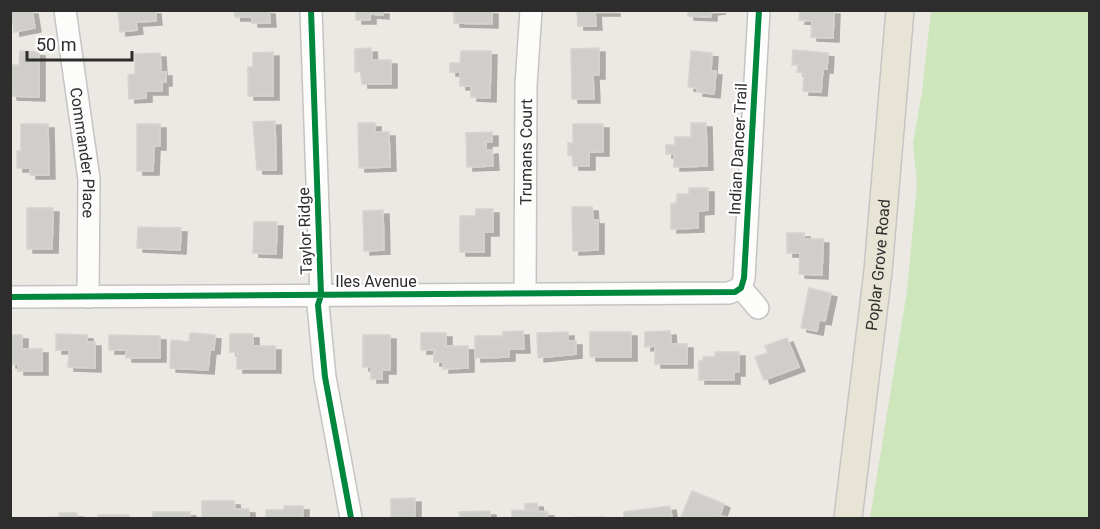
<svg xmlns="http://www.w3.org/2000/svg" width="1100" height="529" font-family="Roboto,sans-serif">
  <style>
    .green { fill: #cde6bc }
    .building { fill: #d0cecb; stroke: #d6d4d0; stroke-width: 1.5; filter: url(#shadow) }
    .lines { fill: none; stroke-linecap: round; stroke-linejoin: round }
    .minor-casing { stroke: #c5c4c4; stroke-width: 24 }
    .major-casing { stroke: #c6c5c3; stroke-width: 30 }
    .minor { stroke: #fcfcfb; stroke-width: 21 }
    .major { stroke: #e8e4d5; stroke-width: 27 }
    .cycleway-casing { stroke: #fff; stroke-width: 10 }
    .cycleway { stroke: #00873e; stroke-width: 6 }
    .labels { text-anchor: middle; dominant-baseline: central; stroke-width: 4.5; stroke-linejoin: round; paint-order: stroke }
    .street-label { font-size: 16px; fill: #2d2d2d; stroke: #fff }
  </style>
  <defs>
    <filter id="shadow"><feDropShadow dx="6" dy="4" stdDeviation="0" flood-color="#0004"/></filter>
  </defs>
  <rect width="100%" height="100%" fill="#ece8e4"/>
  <path class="green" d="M931,11h158v507h-219l37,-227 10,-107 -4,-41 9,-51z"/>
  <path class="building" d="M10,10h22l3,18 -21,4 -1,-9h-3z
    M118,10h37l1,11 -20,1 1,8 -17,2z
    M234,10h35l1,13h-18v-6h-17z
    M383,10v5l-13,-1v6h-14v-9h-4z
    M454,10h38v14l-38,-1z
    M577,10h37v2h-19l1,14h-18z
    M688,10h32l-9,1v6l-23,-1z
    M800,10h34l-1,28 -22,-1 1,-16 -13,-1z
    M371,48l1,12h19v24h-29l-1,-13 -6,1v-23z
    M599,48v27h-6l1,24h-22l-1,-50z
    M793,50l35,3 -1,16h-4l-2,23 -18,-1 1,-18 -7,-1 1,-7h-6z
    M20,51l19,1v45l-28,-1 1,-31h7z
    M461,51h30l-1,47 -19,-1v-11h-11v-14h-10v-9h10z
    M691,51l21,2 -1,18h5l-2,23 -17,-2v-4l-9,-1z
    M273,52v44h-25v-29h5v-14z
    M160,53l1,19h5v10h-4v9h-16v7l-17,1 -1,-24 7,-1v-20z
    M275,121l1,49h-19l-4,-48z
    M358,123h17v9h14l1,35 -31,1z
    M691,123h15l1,43 -33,1v-13h-8v-9h9v-8h16z
    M21,124h27l1,51h-19v-7h-13v-17h4z
    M137,124h23v22h-6l-1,25h-16z
    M573,124h30v28h-14v14h-16l-1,-11h-4v-12h5z
    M492,132v10h-6v9l6,-1 1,16 -26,1 -1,-34z
    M689,188h19v22l-10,1v17l-27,1v-25l6,-1v-9h12z
    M572,207h20l1,13h5v30l-25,1z
    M27,208h26l-1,41h-25z
    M476,209h17v23h-9v20h-24v-36h16z
    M383,210l1,40 -20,1 -1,-40z
    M254,222h23l-1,32 -23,-1z
    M138,227l43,1 -1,22 -43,-2z
    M787,233h17v6h19l-1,36 -23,-1 1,-21h-13z
    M809,288l22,5 -6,28 -6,-1 -2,11 -16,-3z
    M523,331l1,18h-15v8l-34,1v-22h28v-4z
    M670,331l1,13h16v20h-32v-18l-10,1v-15z
    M568,332v9h8v13l-38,4 -1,-25z
    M590,332h41v25h-41z
    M190,333l25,2 -1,15h-4l-2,20 -38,-2 1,-28 18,2z
    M421,333h25v13h22v22l-25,1v-7h-9v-12h-13z
    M56,334l31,1v7h8v26l-27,-1 1,-17h-13z
    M230,334h23v12h22v23h-38v-17h-7z
    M10,335h12v14h20v22h-24v-7h-8z
    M109,335l51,1v22h-34v-8h-17z
    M363,335h27v35h-8v9h-11v-12h-8z
    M787,338l12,29 -35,13 -9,-23 13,-4 -3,-7z
    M715,352h24v20h-5v8h-35v-19h4v-4h12z
    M692,491l32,13 -4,11 8,3 -47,-1z
    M415,498v20h-24v-19z
    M202,501h32l1,8h14v9h-47z
    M537,503l1,6 -13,1v-6z
    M284,506h19v12h-37v-8h18z
    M670,506l2,12h-48v-6z
    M512,510l36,2 -1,6h-35z
    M490,511v7h7h-37l-1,-6z
    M153,512h37v6h-37z
    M59,513h18v5h-41l23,-1z
    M98,515h31v3h-31z
    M575,517h29l1,1h-30z"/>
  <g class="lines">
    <defs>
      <g id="minor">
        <path id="s1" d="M65,10l24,169 -1,118"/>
        <path d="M311,10l10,285 -3,10 7,72 26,141"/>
        <path d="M741,288l3,-10 15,-268"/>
        <path d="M741,288l17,20"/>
        <path id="s2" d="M525,294l1,-209 5,-75"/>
        <path d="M10,297l719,-4 12,-5"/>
      </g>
      <g id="major">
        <path id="s3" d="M848,518l30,-247 22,-261"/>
      </g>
    </defs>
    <use href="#minor" class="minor-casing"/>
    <use href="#major" class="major-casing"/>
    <use href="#minor" class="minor"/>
    <use href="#major" class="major"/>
    <defs>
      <path id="cycleway" d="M311,10l10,285 -3,10 7,72 26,141
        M10,297l725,-5 6,-4 3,-10 15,-268"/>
    </defs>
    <use href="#cycleway" class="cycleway-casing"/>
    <use href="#cycleway" class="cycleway"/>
  </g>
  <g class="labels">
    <g class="street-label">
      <text transform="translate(738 149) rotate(-87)">Indian Dancer Trail</text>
      <text stroke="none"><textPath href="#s2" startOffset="142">Trumans Court</textPath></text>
      <text stroke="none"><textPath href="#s1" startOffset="144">Commander Place</textPath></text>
      <text transform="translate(305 231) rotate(-92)">Taylor Ridge</text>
      <text stroke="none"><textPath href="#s3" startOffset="255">Poplar Grove Road</textPath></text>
      <text x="376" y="281">Iles Avenue</text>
    </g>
  </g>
  <rect width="1100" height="529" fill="none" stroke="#2d2d2d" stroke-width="24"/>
  <path d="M27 51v9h105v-9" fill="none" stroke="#2d2d2d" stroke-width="3"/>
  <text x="36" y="51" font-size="18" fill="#2d2d2d" stroke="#ffffff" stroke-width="4.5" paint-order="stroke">50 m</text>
</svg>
